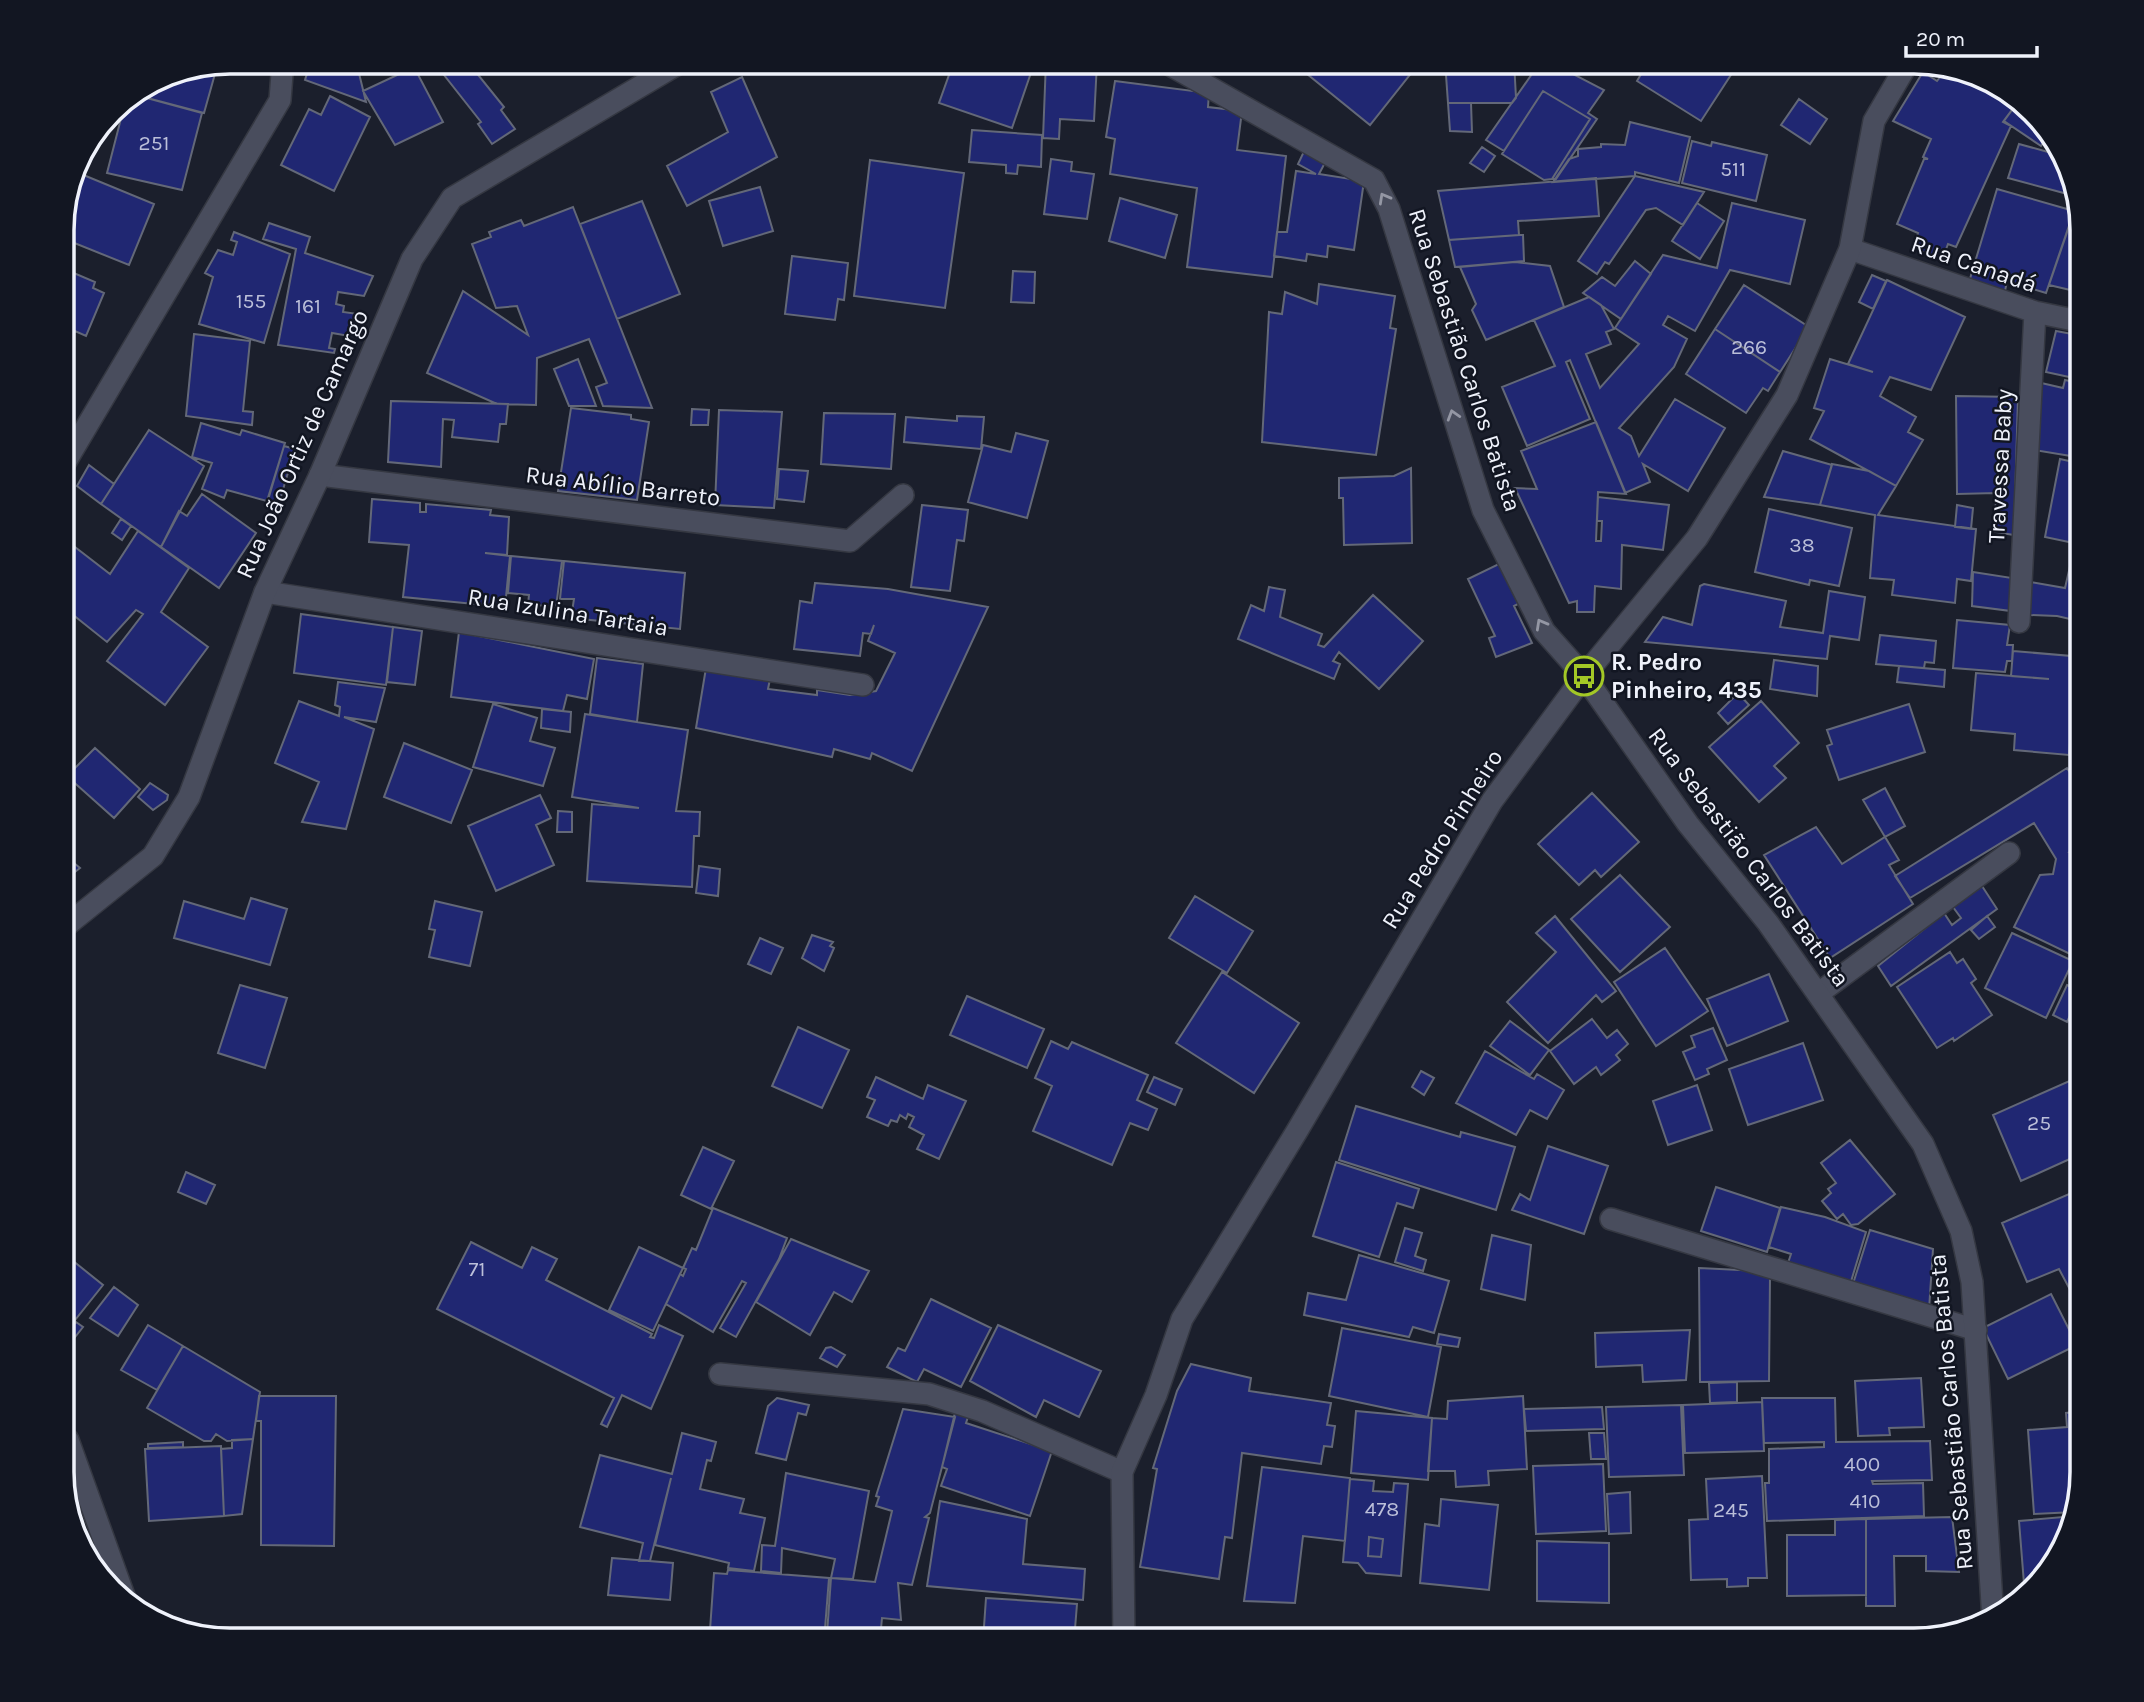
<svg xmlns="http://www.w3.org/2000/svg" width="2144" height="1702" font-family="Karla,sans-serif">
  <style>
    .building { fill: #202772; stroke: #636878; stroke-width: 2 }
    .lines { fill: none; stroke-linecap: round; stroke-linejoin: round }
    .service-casing { stroke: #353842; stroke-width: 24 }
    .minor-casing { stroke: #353842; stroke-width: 24 }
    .tertiary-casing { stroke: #353842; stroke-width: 24 }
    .service { stroke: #494d5d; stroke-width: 21 }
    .minor { stroke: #494d5d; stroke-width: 21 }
    .tertiary { stroke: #494d5d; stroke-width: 21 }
    .oneway { stroke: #9497a4 }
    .labels { text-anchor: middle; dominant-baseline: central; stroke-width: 5; stroke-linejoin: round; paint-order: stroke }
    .number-label { font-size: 21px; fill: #bbbfd9 }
    .street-label { font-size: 24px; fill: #eff2fb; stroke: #121622 }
    .poi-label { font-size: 24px; font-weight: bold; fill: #eff2fb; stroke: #121622; text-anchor: start }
    .rim { fill: none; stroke: #eff2fb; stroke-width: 3.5 }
  </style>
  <rect width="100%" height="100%" fill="#1b1f2c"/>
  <path class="building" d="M311,61h45l10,41 -61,-22z
    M433,61h34l37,46 -3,3 14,19 -23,15 -14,-20 3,-2z
    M954,61h81l-23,67 -73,-25z
    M1046,61l51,1 -3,59 -34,-2 -1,20 -16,-1z
    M1291,61h128l1,1 -50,63z
    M1445,61h69l2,37 -4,5h-64z
    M1541,61h7l56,29 -16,23 9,6 -41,60h-4l38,-60 -47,-28 -39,60 -18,-11z
    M1649,61h84l5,3 -37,57 -64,-40z
    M1821,61h27l-10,12z
    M218,63l-14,50 -72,-19 33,-20z
    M414,67l29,55 -48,23 -32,-54z
    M1948,67l21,3 51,29 -17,23 8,4 -55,121 -8,-3 -6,16 -30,-13 6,-14 -21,-9 27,-65h4l-5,-2 8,-18 -38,-18 30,-49 14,9z
    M742,77l35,80 -90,49 -20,-40 61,-34 -17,-40z
    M1115,81l94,12 -1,14 34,4 -5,39 49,6 -14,121 -85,-10 10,-79 -87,-14 5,-35 -9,-2z
    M1543,91l47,28 -38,60 -8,1 -42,-26z
    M132,94l70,19 -20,77 -75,-17 19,-74z
    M330,96l40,21 -36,74 -53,-26 28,-56 12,6z
    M1799,99l28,20 -17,25 -29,-19z
    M2020,99l30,35 -9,12 -37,-25z
    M1448,103h23l1,29 -22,-1z
    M1630,122l60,15 -11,46 -44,-11v4l-82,6 16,-23 9,-3v-7l23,-2v-3l24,1z
    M972,130l70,5 -1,32 -23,-2 -1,9 -11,-1v-8l-37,-3z
    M2053,139l13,16 9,41 -67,-18 11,-34 29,8z
    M1692,141l19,5 1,-4 55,13 -11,46 -74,-18z
    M1308,143l20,14 -9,17 45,7 -10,69 -26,-4 -1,11 -20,-3 -1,7 -32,-5 3,-24h10l9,-61 20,3 -18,-10z
    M1482,147l13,9 -11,16 -14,-9z
    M1051,159l21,3 -1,9 23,3 -7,45 -43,-5z
    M870,160l94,13 -19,135 -91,-12z
    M81,174l73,30 -25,61 -67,-27v-18z
    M1635,176l69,16 -21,33 -27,-17 -10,2 -37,54 -4,-2 -8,12 -19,-13z
    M1596,178l3,38 -81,5 1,14 -70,5 -11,-49z
    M760,187l13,44 -50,15 -14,-45z
    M1997,189l77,22 -28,82 -39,-12 -3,15 -35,-14z
    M1120,198l57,17 -12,43 -56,-17z
    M642,201l38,93 -63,25 -37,-95z
    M1697,203l27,18 -24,38 -28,-18z
    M1732,203l73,17 -15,64 -60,-14 -35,61 -27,-15 -5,9 24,14 -13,28 -55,61 12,8 8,20 36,-57 50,29 -37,63 -45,-27 7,18 -25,11 -55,-133 -4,2 24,57 -63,27 -25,-59 53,-21 -21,-46 55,-23 12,8 13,24 -8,3 5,12 -25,10 14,34 39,-44 -24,-16 48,-73 54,13z
    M573,207l79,201 -49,-2 -7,-19 11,-4 -18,-44 -52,19 -1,47 -39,-1 -70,-31 36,-82 65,44 -11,-29 -21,2 -24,-64 19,-7 -2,-5 32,-12 3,6z
    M2074,212l5,2 4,15v64l-34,-8z
    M269,223l41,14 -5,16 68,23 -9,20 -26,-4 -2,12 8,2 -1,6 15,2 -9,22 -17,-3 -3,15 6,1 -1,4 -56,-8 18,-96 -33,-10z
    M234,232l56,22 -26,89 -65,-19 14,-47 -8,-4 13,-23 15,5 4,-13 -6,-2z
    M1519,235h4l1,26 -69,6 -6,-27z
    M792,256l56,7 -4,37 -6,-1 -3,21 -50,-6z
    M1635,261l16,13 -30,45 -38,-26 19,-16 13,9z
    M1515,262l35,4 14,41 -78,33 -14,-30 4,-6 -16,-37z
    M62,268l33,14 -2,6 11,5 -18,43 -11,-5 -3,5 -10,-4z
    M1013,271l22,1 -1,31 -23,-1z
    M1872,275l14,6 -13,28 -14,-7z
    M1887,280l78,37 -34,73 -41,-13 -10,19 36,21 -8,15 15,8 -27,46 -86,-47 14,-28 -10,-3 16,-49 43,13 -25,-8z
    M1319,284l76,12 -5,32 6,1 -20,126 -114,-13 7,-130 13,2 3,-22 32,12z
    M1744,285l65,42 -29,45 -65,-43z
    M1715,329l65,43 -12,19 -5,-3 -17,25 -60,-39z
    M2056,331l27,5v44l-37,-8z
    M194,334l56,7 -7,70 10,1 -1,13 -66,-9z
    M578,359l18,47h-27l-15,-37z
    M2065,380l18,4v74l-49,-8 3,-68 26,6z
    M1956,396l62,1 -4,138 -19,-3 1,-39 -39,1z
    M391,401l117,3 -2,20h-6l-2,18 -46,-5 2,-17 -11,-1 -2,48 -53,-5z
    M571,408l60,7v4l18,3 -12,78 -79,-9z
    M692,409l17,1 -1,15h-17z
    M719,410l63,2 -8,96 -59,-3z
    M824,413l71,1 -4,55 -70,-5z
    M957,416l27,1 -3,32 -77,-7 2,-25 51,4z
    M1596,422l30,72 -28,-2 -2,49h5l1,-20h-5l1,-24 71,8 -6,45 -41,-5 -1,44 -26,-3 -1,26h-17v-11l-8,2 -54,-115 22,1 -16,-38z
    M201,423l39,12 2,-5 43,13 -18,58 -40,-11 -3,8 -22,-9 10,-26 -20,-6z
    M149,430l55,36 -43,81 -60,-43z
    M1016,433l32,8 -21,77 -59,-16 15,-57 28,7z
    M284,446l11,3 -16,54 -11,-3z
    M1783,451l49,14 -12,40 -56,-8z
    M2060,459l23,5v81l-38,-8z
    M1832,464l37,7 27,15 -18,29 98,14 -5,52 -14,-2 -2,24 -63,-8 2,-15 -24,-2 5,-63 -55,-10z
    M89,465l25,19 -13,20 -24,-18z
    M1411,468l1,75 -68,2 -1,-47h-4v-20l55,-2z
    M779,469l29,2 -4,31 -27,-3z
    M202,494l54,39 -37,55 -58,-41 18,-36 8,5z
    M372,499l48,4v9h6v-8l65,6 -1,5 19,2 -2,38 -22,-2 25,3 -5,51 -102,-10 6,-52 -40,-3z
    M922,505l46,5 -4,31 -7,-1 -7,51 -39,-4z
    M1957,505l16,3 -2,21 -16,-2z
    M1769,509l83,19 -13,58 -29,-6 -1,5 -54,-13z
    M121,519l10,7 -9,14 -10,-7z
    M138,531l51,37 -28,44 47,35 -43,58 -58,-44 36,-47 -7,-4 -29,32 -45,-36v-7l8,-11 -8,-7v-44l48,37z
    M511,556l51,5 -6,46 -28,-3 1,-9 -21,-2z
    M1507,560l19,40 -12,6 18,37 -36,14 -7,-19 6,-2 -27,-57z
    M564,561l121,12 -5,56 -109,-11 3,-19h-14z
    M2071,562l12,3v57l-26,-6 -27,-1v-33l35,6z
    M1973,572l39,6 -1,33 -39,-5z
    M815,583l73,6 100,18 -76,164 -40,-18 -2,6 -36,-10 -2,8 -136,-29 10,-60 64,11 -2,10 49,6v-5l33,5 26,-4 19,-38 -27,-12 6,-16 -3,9 -8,-1 -3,23 -66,-7 6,-48 12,2z
    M1704,584l82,17 -6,26 43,6 6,-42 36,6 -6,43 -29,-4 -3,23 -182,-17 18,-25 29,8 8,-39z
    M1269,587l16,3 -5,27 42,17 -4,11 6,2 49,-52 50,46 -44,48 -40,-37 -6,9 7,3 -6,15 -96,-40 13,-34 13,6z
    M301,614l92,13 -7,58 -92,-12z
    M1957,620l53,5 -3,20h6l-1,16h-5l-2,11 -52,-4z
    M393,627l29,4 -7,54 -28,-3z
    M459,632l135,27 -7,40 -20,-4 -4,16 -112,-14z
    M1880,635l56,6 -2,22 -9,-1 -1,6 -48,-4z
    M2013,651l70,6v25h-8l-6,73 -55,-5 1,-16 -44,-4 5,-57 73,6 -38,-3z
    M597,658l46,6 -6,58 -47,-8z
    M1774,660l44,6 -1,30 -47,-7z
    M1899,666l46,4 -1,17 -47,-5z
    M338,682l47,6 -9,34 -32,-5 30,12 -28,100 -44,-7 17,-40 -44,-19 24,-62 40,15 1,-9 -5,-2z
    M1738,693l11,12 -21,19 -10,-11z
    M1761,701l38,42 -25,23 12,12 -27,24 -50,-55z
    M493,704l44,14 -7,23 25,7 -12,38 -70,-19z
    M1909,704l16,48 -86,28 -12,-34 5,-2 -5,-14z
    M542,709l29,3 -1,20 -29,-4z
    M585,714l103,16 -12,81 24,1 -1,24h-5l-2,51 -105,-6 5,-77 47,4 -67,-11z
    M404,743l68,27 -21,53 -67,-26z
    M95,748l45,41 -26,29 -46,-41 -6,5v-21l9,11z
    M2067,768l16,25v51l-13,8 13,2v74l-13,26 -56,-27 26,-52 13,-1 3,-15 -22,-36 -124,75 -15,-22z
    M150,783l18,12 -1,5 -14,10 -15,-13z
    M1885,788l20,38 -20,11 -22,-37z
    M1592,793l47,49 -38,35 -6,-7 -16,15 -41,-41z
    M540,795l11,23 -15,7 18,40 -58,26 -28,-65z
    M558,811l14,1v20h-15z
    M1816,827l26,37 43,-27 14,23 -10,5 24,39 -83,54 -66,-103z
    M62,853l18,15 -18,14z
    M699,866l21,3 -2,27 -22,-3z
    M1620,875l50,52 -50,45 -49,-53z
    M1982,886l15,23 -106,77 -13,-20 66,-53 8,12 9,-7 -8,-11z
    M1195,896l58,35 -26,42 -58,-35z
    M251,898l36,11 -17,56 -96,-27 10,-37 60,18z
    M435,901l47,11 -12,54 -41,-9 6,-27 -6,-1z
    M1555,916l61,75 -14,11 -6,-7 -48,48 -41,-41 49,-50 -20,-19z
    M1987,916l8,11 -16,12 -8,-9z
    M2012,933l61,28 -27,57 -61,-30z
    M812,935l21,7 -3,4 4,2 -10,23 -22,-13z
    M760,938l23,10 -12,26 -23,-10z
    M1665,948l43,63 -52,35 -42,-64z
    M1950,952l7,11 6,-4 13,20 -5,4 21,32 -38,26 -1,-3 -16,10 -40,-61z
    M1222,972l77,51 -45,70 -78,-50z
    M1769,974l19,47 -61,25 -20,-47z
    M240,985l47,13 -22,70 -47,-15z
    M2067,985l14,7 -14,30 -14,-7z
    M967,996l77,33 -17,39 -77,-33z
    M1592,1019l15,19 10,-8 11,14 -12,11 4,5 -19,15 -5,-8 -22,17 -24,-33z
    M1510,1021l39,29 -19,25 -40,-29z
    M798,1027l51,23 -27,58 -50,-22z
    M1713,1028l14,32 -20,9 2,5 -14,6 -12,-28 12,-5 -4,-11z
    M1051,1041l17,8 4,-7 76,33 -11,25 20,9 -9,21 -18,-7 -18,42 -79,-34 19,-45 -17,-8z
    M1803,1043l20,57 -75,25 -19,-56z
    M1485,1051l49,28 3,-5 27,16 -17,29 -17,-9 -14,25 -60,-32z
    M1421,1071l13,7 -10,17 -12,-8z
    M2083,1075v78l-62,28 -28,-66z
    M876,1077l47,22 5,-14 38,16 -27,58 -22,-10 7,-14 -15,-8 5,-10 -6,-3 -2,5 -6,-4 -3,7 -6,-2 -3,6 -21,-9 8,-17 -8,-3z
    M1154,1077l28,12 -7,16 -28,-13z
    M1697,1085l15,45 -44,15 -15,-44z
    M1356,1106l104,31 1,-5 54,15 -19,63 -157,-50z
    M1850,1140l45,54 -37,30 -7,1 -8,-11 -6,5 -15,-18 9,-8 -3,-4 8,-6 -15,-20z
    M1548,1146l60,20 -24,68 -72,-24 8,-16 10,6z
    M703,1147l31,14 -23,48 -30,-14z
    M1336,1162l83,27 -6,19 -16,-5 -18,54 -66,-21z
    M186,1172l29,13 -9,19 -28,-12z
    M1716,1187l64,21 -13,44 -66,-21z
    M2083,1188v126l-24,-45 -32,13 -25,-59z
    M1781,1207l44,10 41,15 -17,56 -63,-19 5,-15 -22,-7z
    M713,1208l74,30 -8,21 -43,78 -16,-9 26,-45 -4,-2 -29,51 -47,-28 14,-30 3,2 3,-7 -3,-1 9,-20 4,2z
    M1405,1228l17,5 -7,23 11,4 -3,11 -28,-9z
    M1870,1230l63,19 -4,61 -77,-23z
    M1492,1235l39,10 -6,55 -44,-11z
    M791,1239l78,32 -17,31 -18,-10 -24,43 -54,-33z
    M471,1242l51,26 10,-21 25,12 -11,21 106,54 -2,3 4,1 5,-13 24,11 -32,73 -29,-14 -15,32 -6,-3 13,-26 -177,-89z
    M639,1247l44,21 -30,63 -44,-21z
    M62,1252l41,33 -36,45 -5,-4z
    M1359,1255l90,26 -15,52 -21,-6 -4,10 -105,-22 4,-22 38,7z
    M1699,1268l61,3 10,5 -1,105 -69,1z
    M114,1287l24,18 -20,31 -28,-18z
    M2051,1294l26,51 -69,34 -25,-51z
    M931,1299l60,29 -30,59 -37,-18 -7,13 -30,-15 11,-19 7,3z
    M76,1322l7,5 -11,14 -7,-5z
    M148,1325l35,21 -26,44 -36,-20z
    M998,1325l103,46 -22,46 -35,-17 -8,17 -66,-36z
    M1342,1328l99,19 -13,70 -99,-21z
    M1690,1330l-4,50 -43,2 -1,-17 -46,2 -1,-34z
    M1439,1334l21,4 -2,9 -21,-3z
    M183,1346l77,46 -7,47 -26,2 -11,-7 -5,7h-7l-57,-33z
    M831,1347l14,8 -8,12 -17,-9 6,-10z
    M1191,1364l60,14 -2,13 82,12 -4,22 8,1 -3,21 -8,-1 -3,18 -79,-11 -10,85 -7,-1 -6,42 -79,-12 17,-98 -4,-1 24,-77z
    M1921,1378l3,49 -35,1 1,7 -32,1 -3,-55z
    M1737,1382v20l-27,1 -1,-20z
    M259,1396h77l-2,150 -73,-1v-124h-5z
    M1523,1396l4,73 -39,2 1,14 -33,2 -1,-16h-27l4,-53 15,1 1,-18z
    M777,1398l32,7 -3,10 -8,-2 -12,47 -30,-7 12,-47z
    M1762,1398h73l1,44 94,-1 2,39 -60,1 1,3 50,-1 1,33 -157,5 -2,-38h4v-34l55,-2v-5l-60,1z
    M1762,1402l2,49 -79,2 -2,-48z
    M1681,1405l3,70 -75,2 -3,-70z
    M1602,1407l2,22 -78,2 -2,-22z
    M903,1409l52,8 -25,96 -5,4 4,1 -17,67 -14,-2 3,37 -19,-2 -2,21 -53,-5 4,-56 44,4 17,-71 -16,-5 3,-9 -3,-1z
    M1356,1411l76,7 -4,62 -77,-7z
    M2083,1411v62l-8,39 -41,2 -6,-84 39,-3 -1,-14z
    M955,1413l13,4 -2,6 86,28 -22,65 -89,-30 6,-17 -5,-2z
    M682,1433l34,9 -5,19 -4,-1 -7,29 44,10 -4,14 25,5 -11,53 -26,-3 1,-5 -74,-18 16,-67 -21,83h-11l4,-18 -63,-16 20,-72 72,19z
    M1589,1433h15l2,26h-15z
    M253,1439l-11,75 -18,2 -3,-67 11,-1v-8z
    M183,1442v5l-35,1v-4z
    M221,1446l3,70 -75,5 -4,-72z
    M1603,1464l3,67 -70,3 -3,-68z
    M1262,1467l88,11 -5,63 -42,-5 -8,67 -51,-2z
    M786,1473l83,18 -16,88 -22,-1 4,-19 -53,-11 -1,25 -20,-2 1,-26 13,1z
    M1762,1476l5,102h-19v8l-21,1v-8l-36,1 -2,-60 19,-1 -2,-40z
    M1350,1479l24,2 -1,10 20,1 1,-9 14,1 -7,92 -35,-3 -8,-10 -15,-1z
    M1630,1492l1,41 -22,1 -2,-40z
    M1441,1499l57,6 -9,85 -69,-7 5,-59 14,2z
    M940,1501l87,18 -4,45 62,5 -2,31 -156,-14z
    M2074,1516l-4,21 -29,46 -16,13 -6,-75z
    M1952,1517l7,55 -33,-1v-15h-32l1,50h-29v-87z
    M1866,1519v76l-79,1v-61h48v-15z
    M1369,1537l14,2 -2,18 -13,-1z
    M1537,1541l72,2v60l-72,-2z
    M612,1558l61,5 -3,37 -62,-5z
    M728,1570l101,8 -5,63 -65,-4v-4l-28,-1v8l-18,-1 1,-9h-4l4,-57 13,1z
    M986,1598l91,6 -3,37h-91z"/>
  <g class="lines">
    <defs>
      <path id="service" d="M1850,249l185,63 48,10
        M320,475l530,66 53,-46
        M265,592l598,93
        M2019,622l16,-310
        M1819,993l190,-140
        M1611,1219l365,111
        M720,1374l209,20 53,17 140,61"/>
      <path id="minor" d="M1163,61l211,119 15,29 94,301 61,121 40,45 104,148 80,99 155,221 38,87 11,51 21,338
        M62,468l218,-368 3,-39
        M62,1443l6,-3 59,164"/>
      <path id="tertiary" d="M62,929l91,-73 36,-59 76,-205 55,-117 92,-216 40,-61 231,-137
        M1124,1641l-2,-169 34,-77 26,-76 115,-188 195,-330 92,-125 113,-138 90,-143 63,-146 24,-128 35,-60"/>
    </defs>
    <use href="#service" class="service-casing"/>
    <use href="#minor" class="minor-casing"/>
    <use href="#tertiary" class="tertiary-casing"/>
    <use href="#service" class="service"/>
    <use href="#minor" class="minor"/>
    <use href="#tertiary" class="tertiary"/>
  </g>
  <defs><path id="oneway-chevron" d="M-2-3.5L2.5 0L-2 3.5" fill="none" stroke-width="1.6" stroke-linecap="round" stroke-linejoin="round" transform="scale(1.75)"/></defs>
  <g class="oneway">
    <use href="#oneway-chevron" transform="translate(1384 198) rotate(-119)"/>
    <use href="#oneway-chevron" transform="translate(1453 415) rotate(-107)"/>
    <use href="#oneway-chevron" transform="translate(1541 624) rotate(-119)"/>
  </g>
  <defs>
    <symbol id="bus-ring" viewBox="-11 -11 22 22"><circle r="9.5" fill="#121622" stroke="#a3c826" stroke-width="1.5"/><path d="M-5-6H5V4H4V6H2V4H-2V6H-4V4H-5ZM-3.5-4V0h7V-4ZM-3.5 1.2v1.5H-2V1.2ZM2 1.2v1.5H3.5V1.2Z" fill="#a3c826"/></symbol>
  </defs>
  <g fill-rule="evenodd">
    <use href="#bus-ring" x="1562" y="654" width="44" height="44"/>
  </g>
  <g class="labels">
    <g class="number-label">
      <text x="154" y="143">251</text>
      <text x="1733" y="169">511</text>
      <text x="251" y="301">155</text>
      <text x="308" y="306">161</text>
      <text x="1749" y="347">266</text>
      <text x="1802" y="545">38</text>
      <text x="2039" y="1123">25</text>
      <text x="477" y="1269">71</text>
      <text x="1862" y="1464">400</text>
      <text x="1865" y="1501">410</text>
      <text x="1382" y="1509">478</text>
      <text x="1731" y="1510">245</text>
    </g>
    <g class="street-label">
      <text transform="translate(1974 264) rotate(19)">Rua Canadá</text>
      <text transform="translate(1465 360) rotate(72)">Rua Sebastião Carlos Batista</text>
      <text transform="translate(302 444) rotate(-66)">Rua João Ortiz de Camargo</text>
      <text transform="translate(2000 466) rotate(-87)">Travessa Baby</text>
      <text transform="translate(623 486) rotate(7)">Rua Abílio Barreto</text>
      <text transform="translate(568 612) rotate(9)">Rua Izulina Tartaia</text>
      <text transform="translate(1442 839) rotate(-58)">Rua Pedro Pinheiro</text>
      <text transform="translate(1749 857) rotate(53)">Rua Sebastião Carlos Batista</text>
      <text transform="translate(1951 1412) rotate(-95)">Rua Sebastião Carlos Batista</text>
    </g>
    <g class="poi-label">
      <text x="1611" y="662">R. Pedro<tspan x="1611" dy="28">Pinheiro, 435</tspan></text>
    </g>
  </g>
  <path d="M0 0H2144V1702H0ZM230 74H1914A156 156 0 0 1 2070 230V1472A156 156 0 0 1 1914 1628H230A156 156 0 0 1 74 1472V230A156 156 0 0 1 230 74Z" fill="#121622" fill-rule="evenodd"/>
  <path class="rim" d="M230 74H1914A156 156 0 0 1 2070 230V1472A156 156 0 0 1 1914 1628H230A156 156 0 0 1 74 1472V230A156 156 0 0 1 230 74Z"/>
  <path d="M1906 46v10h131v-10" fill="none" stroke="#eff2fb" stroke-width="3.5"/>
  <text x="1916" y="46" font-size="21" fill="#eff2fb" stroke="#121622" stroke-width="5" paint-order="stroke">20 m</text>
</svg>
